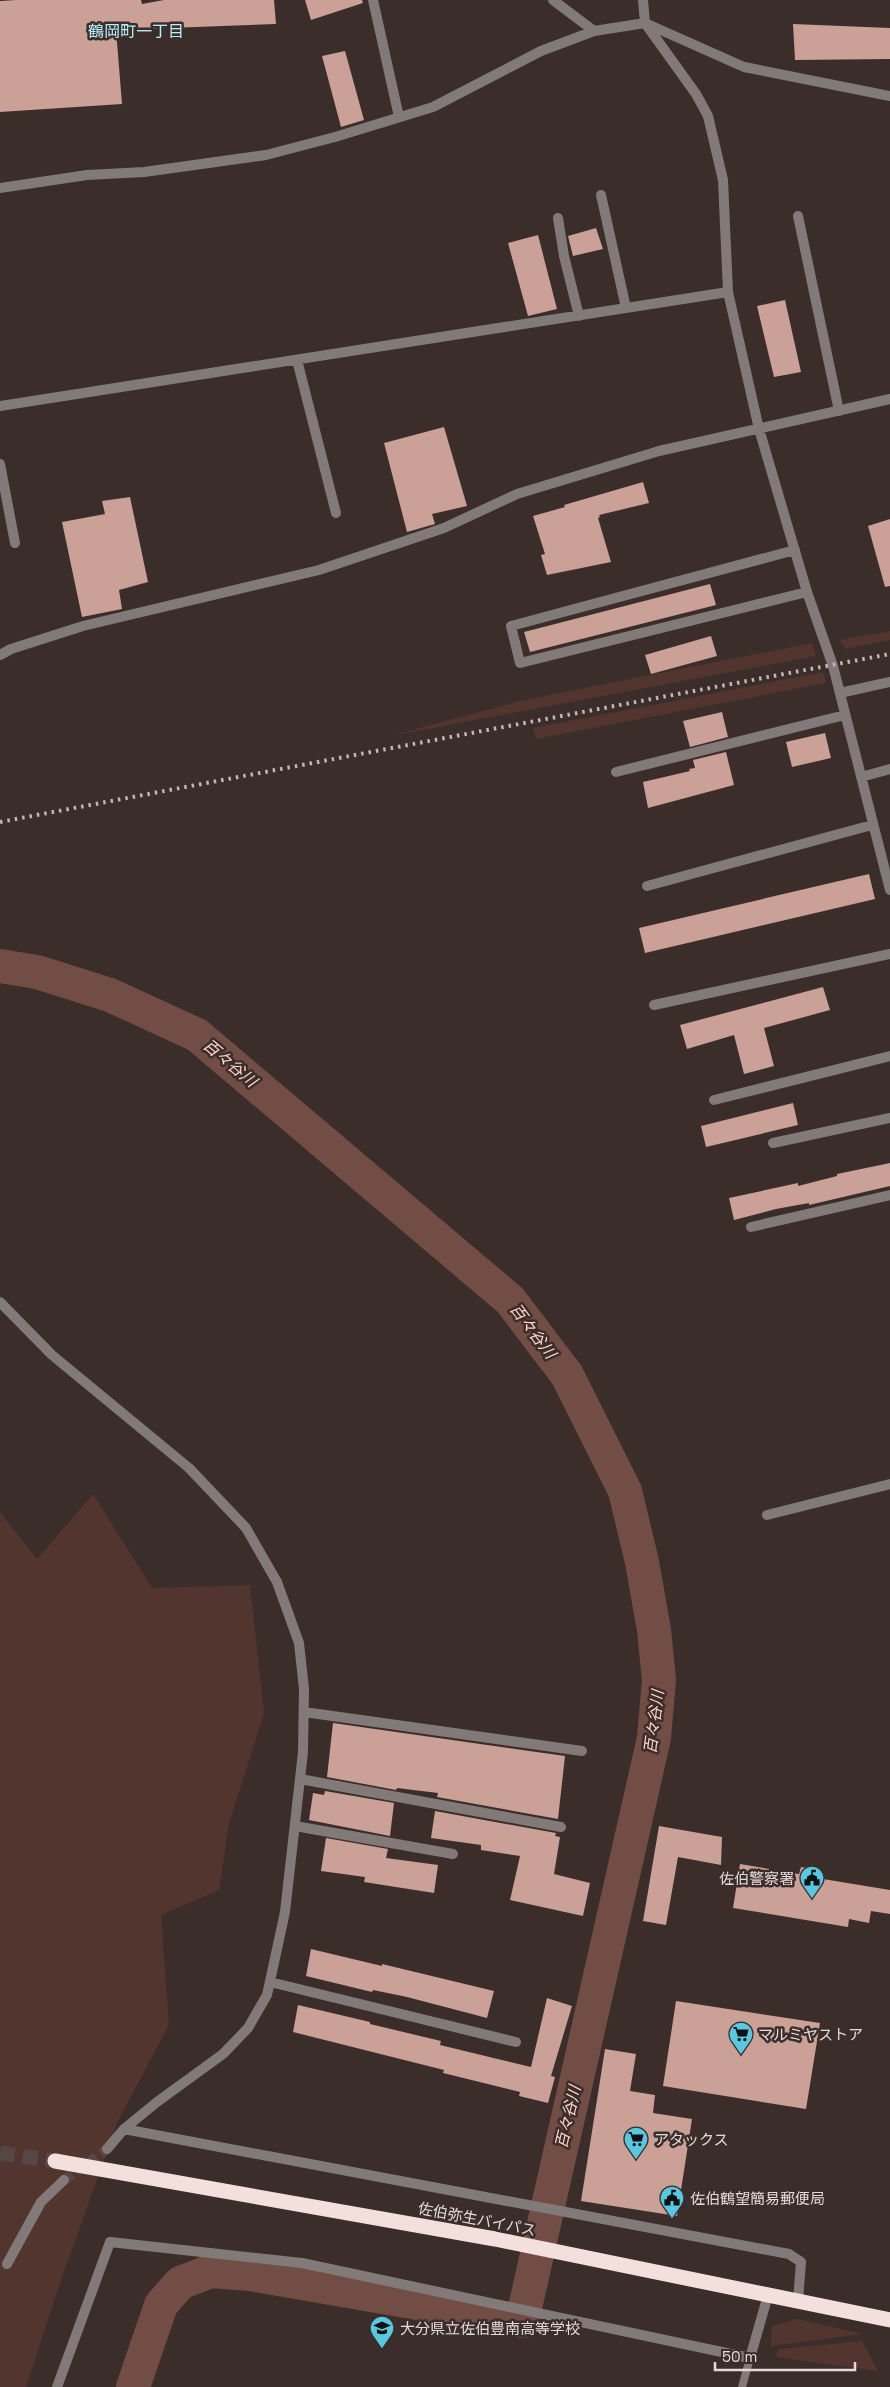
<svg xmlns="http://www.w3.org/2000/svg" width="890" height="2387" font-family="'Space Grotesk','Noto Sans JP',sans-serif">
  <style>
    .green { fill: #53352f }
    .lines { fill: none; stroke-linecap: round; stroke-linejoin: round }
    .river { stroke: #724d45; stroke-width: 34 }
    .building { fill: #caa097 }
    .street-tunnel { stroke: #544744; stroke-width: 10; stroke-dasharray: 10 5; stroke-linecap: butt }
    .highway-tunnel { stroke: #544744; stroke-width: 15; stroke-dasharray: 15 8; stroke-linecap: butt }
    .lane { stroke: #827a78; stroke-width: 8 }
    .street { stroke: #827a78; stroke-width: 10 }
    .highway { stroke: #f3e0dc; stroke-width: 15 }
    .rail { stroke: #c1b7b4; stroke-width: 4; stroke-dasharray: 2.5 5; stroke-linecap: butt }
    .labels { text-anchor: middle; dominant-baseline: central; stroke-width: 5; stroke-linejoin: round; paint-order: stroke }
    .poi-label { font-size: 15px; fill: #e4dbd9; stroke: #3b2d2a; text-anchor: start }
    .street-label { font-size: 15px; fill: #e4dbd9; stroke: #3b2d2a }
    .neighbourhood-label { font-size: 16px; fill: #b5eefb; stroke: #3b2d2a }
    .water-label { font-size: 16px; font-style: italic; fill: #fed4ca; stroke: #3b2d2a }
  </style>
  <rect width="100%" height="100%" fill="#3b2d2a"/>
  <path class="green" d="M890,631v9l-45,9 -5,-9z
    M812,643l4,13 -426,80 130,-35z
    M823,672l3,11 -290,56 -3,-11z
    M93,1494l59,94 98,-3 14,128 -35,111 -10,66 -58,25 8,110 -51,96 -59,165 -33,101h-26v-875l37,47z
    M797,2319l66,15 -92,12 1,-20z
    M862,2341l16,30 -102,-14 3,-8z"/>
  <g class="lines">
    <path class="river" d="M0,966l37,6 73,23 87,40 313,265 57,75 58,116 17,71 12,68 5,50 -5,58 -132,583 -272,-47 -39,-3 -31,12 -19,22 -28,82"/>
  </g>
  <path class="building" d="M17,0h124l1,4 22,-4h110l2,24 -160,6 6,74 -122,8v-111z
    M305,0h57l1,3 -52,17z
    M793,24l97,4v31l-95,1z
    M345,51l19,69 -23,7 -19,-71z
    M596,228l7,21 -30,7 -5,-20z
    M538,235l19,74 -29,7 -20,-73z
    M785,300l16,72 -27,5 -17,-71z
    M444,427l23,79 -35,8 3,10 -28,8 -23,-89z
    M643,482l6,21 -50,12 1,2 -2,1 13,44 -64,13 -6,-20 4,-1 -12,-38 32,-9 -1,-2z
    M130,497l18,85 -29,8 3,19 -40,8 -20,-95 43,-8 -3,-13z
    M890,519v67l-5,1 -17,-61z
    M710,584l6,21 -186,47 -6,-20z
    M711,636l6,20 -66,18 -6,-19z
    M722,712l6,25 -38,10 -7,-26z
    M825,733l6,25 -39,9 -6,-25z
    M726,752l8,33 -86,23 -5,-26 47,-11 -1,-2 6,-1 -2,-8z
    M869,874l6,25 -230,54 -6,-25z
    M823,987l7,23 -66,18 10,38 -30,8 -10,-39 -47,14 -7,-24z
    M793,1103l5,22 -92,22 -5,-21z
    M890,1163v23l-81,19v-2l-33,6 -42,11 -5,-22 69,-15v3l39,-10v-2z
    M333,1723l232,33 -7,63 -121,-22 1,-4 -41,-5 -1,2 -69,-13z
    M325,1791l69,12 -4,33 -81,-16 4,-27 11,2z
    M435,1811l121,22 -1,3 5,1 -6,37 36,9 -7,33 -73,-16 10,-44 -39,-6v-5l-50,-7z
    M659,1826l63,11 -1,28 -43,-8 -12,68 -23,-4z
    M326,1838l62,11 -2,9 52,7 -4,28 -70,-11 1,-5 -44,-6z
    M740,1864l59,10 2,-7 17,3 -1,8 73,12v24l-19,-3 -2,12 -20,-4 -1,8 -115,-19z
    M311,1949l71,17v-2l112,27 -7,27 -80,-21 -34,-7 -1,2 -66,-16z
    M547,1998l25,8 -21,70 4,1 -7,26 -29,-7 1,-4 -77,-19 1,-3 -151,-38 5,-27 72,17v2l71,17 -1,4 91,22z
    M676,2001l144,22 -14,86 -143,-23z
    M605,2049l31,5 -6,37 25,4 -2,18 39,6 -15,97 -96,-15z"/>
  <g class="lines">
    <path class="street-tunnel" d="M64,2180l43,-31"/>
    <path class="highway-tunnel" d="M0,2153l55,8"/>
    <path class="lane" d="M742,2387l8,-29"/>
    <path class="street" d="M373,0l26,117
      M553,0l41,31
      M643,0l2,23 51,71 12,22 15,64 5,112 31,137 48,163 26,74 57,224
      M0,188l87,-13 57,-3 122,-17 69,-18 98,-30 108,-56 53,-20 51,-8 99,44 146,29
      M601,195l25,113
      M798,216l41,195
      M558,218l6,38 15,60
      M297,360l39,153
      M0,406l728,-114
      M0,464l15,79
      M795,550l-284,76 9,37 287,-71
      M0,655l11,-6 72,-23 236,-56 125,-42 73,-34 142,-43 231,-52
      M840,693l50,-11
      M616,772l229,-57
      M861,777l29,-8
      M647,886l225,-61
      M654,1005l236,-51
      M714,1100l176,-44
      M773,1143l117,-25
      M751,1227l139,-32
      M0,1302l52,53 137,113 57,60 31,54 22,61 5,46 -1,63 -18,160 -18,83 -19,33 -25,26 -66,48 -33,27 -17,20
      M767,1515l123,-31
      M304,1712l278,39
      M300,1779l261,48
      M295,1826l158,28
      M270,1982l246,60
      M124,2129l665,125 12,8 -3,39
      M7,2264l34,-62 23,-22
      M57,2387l53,-145 192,21 448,95 18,-63"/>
    <path class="highway" d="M55,2161l440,78 395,81"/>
    <path class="rail" d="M0,822l890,-168"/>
  </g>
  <defs>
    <symbol id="civic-pin" viewBox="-11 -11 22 30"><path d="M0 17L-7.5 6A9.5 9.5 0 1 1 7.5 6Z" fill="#56c9e0" stroke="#3b2d2a"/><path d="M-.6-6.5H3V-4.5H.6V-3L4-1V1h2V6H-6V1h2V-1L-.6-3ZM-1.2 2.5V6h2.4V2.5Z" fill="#111"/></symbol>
    <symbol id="supermarket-pin" viewBox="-11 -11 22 30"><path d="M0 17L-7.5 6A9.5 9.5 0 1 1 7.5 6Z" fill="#56c9e0" stroke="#3b2d2a"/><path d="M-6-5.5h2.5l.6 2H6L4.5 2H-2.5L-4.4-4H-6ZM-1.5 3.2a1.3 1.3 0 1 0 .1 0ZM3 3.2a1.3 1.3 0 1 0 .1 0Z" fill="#111"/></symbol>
    <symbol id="school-pin" viewBox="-11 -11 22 30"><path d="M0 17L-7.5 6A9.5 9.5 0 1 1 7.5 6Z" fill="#56c9e0" stroke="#3b2d2a"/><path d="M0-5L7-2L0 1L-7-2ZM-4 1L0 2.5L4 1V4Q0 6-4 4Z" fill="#111"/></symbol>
  </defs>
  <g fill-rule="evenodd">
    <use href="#civic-pin" x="798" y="1864" width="28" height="38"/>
    <use href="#supermarket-pin" x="727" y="2020" width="28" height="38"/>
    <use href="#supermarket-pin" x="622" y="2125" width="28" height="38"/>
    <use href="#civic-pin" x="658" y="2184" width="28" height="38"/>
    <use href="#school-pin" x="368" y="2314" width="28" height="38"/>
  </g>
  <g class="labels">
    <g class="poi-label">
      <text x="794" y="1878" text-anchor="end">佐伯警察署</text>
      <text x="758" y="2034">マルミヤストア</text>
      <text x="654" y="2139">アタックス</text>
      <text x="690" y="2198">佐伯鶴望簡易郵便局</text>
      <text x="400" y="2328">大分県立佐伯豊南高等学校</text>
    </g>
    <g class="street-label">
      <text transform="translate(477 2219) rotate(11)">佐伯弥生バイパス</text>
    </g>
    <g class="neighbourhood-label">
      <text x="136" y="31">鶴岡町一丁目</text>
    </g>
    <g class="water-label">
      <text transform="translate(230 1063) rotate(40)">百々谷川</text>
      <text transform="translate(533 1331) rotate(53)">百々谷川</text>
      <text transform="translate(654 1722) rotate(-83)">百々谷川</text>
      <text transform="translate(568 2117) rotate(-77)">百々谷川</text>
    </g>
  </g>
  <path d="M715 2362v8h140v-8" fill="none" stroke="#e4dbd9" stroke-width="2.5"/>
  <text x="722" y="2362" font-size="15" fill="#e4dbd9" stroke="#3b2d2a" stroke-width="4" paint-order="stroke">50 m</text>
</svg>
